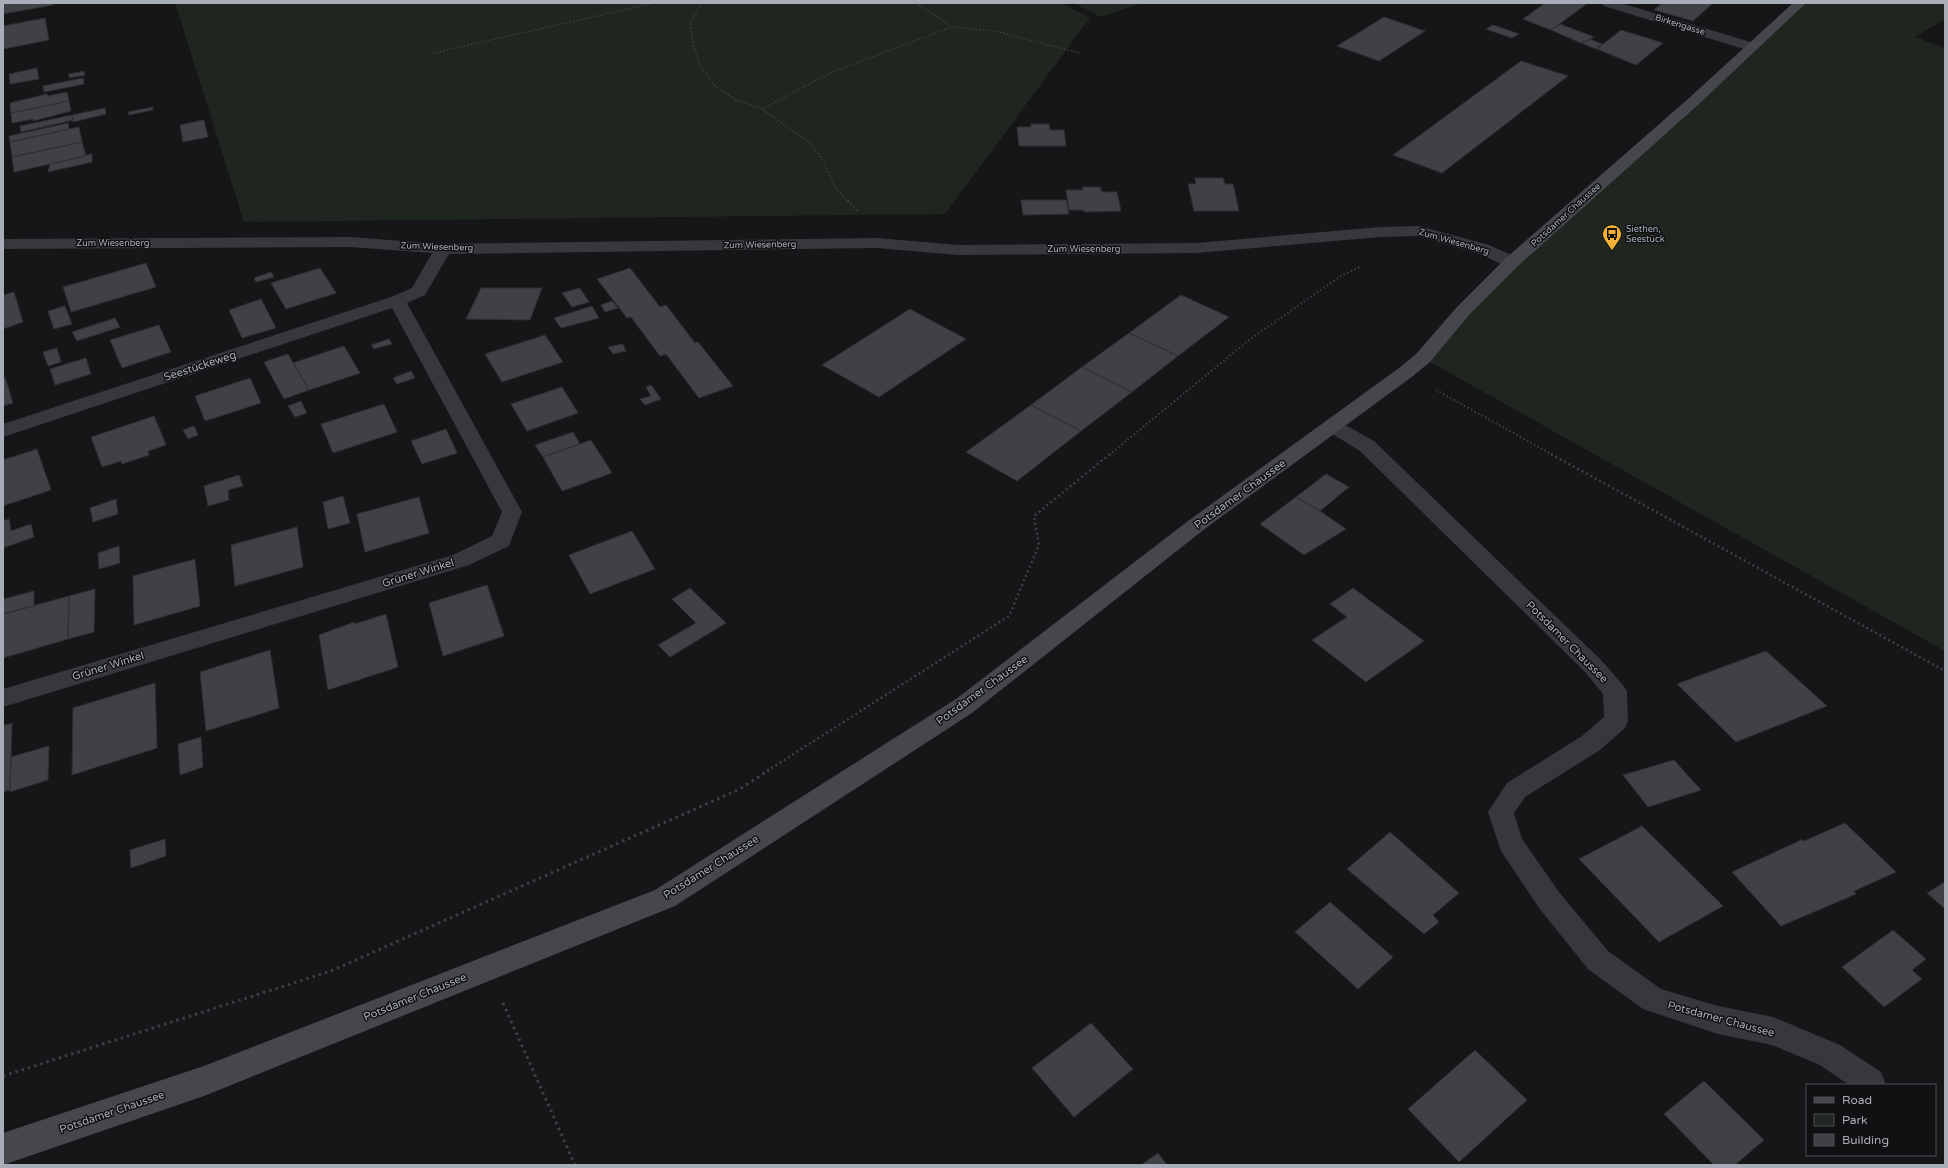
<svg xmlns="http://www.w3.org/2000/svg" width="1948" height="1168" font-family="'Varela Round',sans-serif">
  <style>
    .green { fill: #1e261f }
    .building { fill: #404145; stroke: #303034 }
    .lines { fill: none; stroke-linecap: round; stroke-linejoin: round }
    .path-far3 { stroke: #3d3f44; stroke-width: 1.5; stroke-dasharray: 1.5 2; stroke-linecap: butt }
    .path-far2 { stroke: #3d3f44; stroke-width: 2; stroke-dasharray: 1.5 2.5; stroke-linecap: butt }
    .path-far1 { stroke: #3d3f44; stroke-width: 2.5; stroke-dasharray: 2 3; stroke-linecap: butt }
    .path { stroke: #3d3f44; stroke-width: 3; stroke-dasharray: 2.5 4; stroke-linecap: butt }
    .lane { fill: #37383d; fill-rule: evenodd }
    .street { fill: #37383d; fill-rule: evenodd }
    .secondary { fill: #45474d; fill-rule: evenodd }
    .labels { text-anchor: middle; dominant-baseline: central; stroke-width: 3; stroke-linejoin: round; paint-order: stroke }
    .far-street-label { font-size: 9px; fill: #a8adb8; stroke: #111113 }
    .far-poi-label { font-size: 9px; fill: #a8adb8; stroke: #111113; text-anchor: start }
    .street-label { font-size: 11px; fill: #a8adb8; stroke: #111113 }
  </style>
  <rect width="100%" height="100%" fill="#161618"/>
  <path class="green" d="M175,3h887l28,15 -145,196 -701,8z
    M1074,3h68l-42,14z
    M1803,3h142v16l-30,18 30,11v603l-522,-293 40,-47z"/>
  <path class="building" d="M3,3h50v2l-50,9z
    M1545,3h43l-37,27 -28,-11z
    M1662,3h51l-20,18 -39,-11z
    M1384,17l41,14 -46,30 -42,-15z
    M45,18l4,22 -46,9v-23z
    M1560,24l34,13 -13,6 -30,-13z
    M1493,25l26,9 -7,4 -26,-9z
    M1621,30l42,13 -27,22 -39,-16z
    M1590,39l12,5 -6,5 -15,-6z
    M1521,61l47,15 -126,97 -49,-18z
    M37,68l2,11 -29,5 -1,-10z
    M84,71l1,4 -16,3v-4z
    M83,78l1,6 -40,8 -1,-6z
    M67,92l2,9 -58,12 -1,-10 37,-9 1,2z
    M69,101l2,10 -38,10v-2l-21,4 -1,-10z
    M153,107v3l-24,5 -1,-3z
    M105,108l1,6 -33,8 -1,-7z
    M72,115l1,5 -52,12 -1,-6z
    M204,120l4,17 -25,5 -3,-17z
    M68,123l1,6 -59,13 -1,-6z
    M1031,124h18l1,6h14l2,16h-47l-2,-19h14z
    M79,127l3,15 -70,15 -2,-15z
    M82,142l4,14 -72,16 -2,-15z
    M92,154v8l-44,10 2,-8z
    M1195,178h28l2,6h8l6,27h-45l-6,-27h8z
    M1082,187h18l2,5h15l4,19 -35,1 -4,-2h-13l-3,-20h17z
    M1021,200h45l3,14 -46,1z
    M146,263l10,24 -85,25 -8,-25z
    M320,268l16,25 -50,16 -15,-26z
    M630,268l30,39 6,-2 29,38 3,-1 35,44 -34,12 -33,-44 -6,2 -29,-39 -4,1 -30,-39z
    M271,272l3,5 -18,5 -2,-4z
    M481,288h61l-12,32 -64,-1z
    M580,288l9,14 -17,5 -10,-14z
    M14,292l9,30 -20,7v-34z
    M1181,295l48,22 -51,39 -49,-23z
    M261,299l15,29 -34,10 -13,-28z
    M612,301l6,7 -13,4 -4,-7z
    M65,306l7,18 -18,5 -6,-18z
    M592,306l7,12 -38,10 -7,-10z
    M910,309l56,30 -87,58 -57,-32z
    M115,318l5,9 -43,14 -5,-9z
    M159,325l12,27 -49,16 -12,-28z
    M1129,333l49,23 -46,36 -50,-25z
    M545,335l18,27 -61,20 -17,-28z
    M389,339l3,5 -18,5 -3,-4z
    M623,344l3,7 -13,3 -5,-7z
    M344,346l16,27 -51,17 -16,-27z
    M57,348l4,14 -13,4 -5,-14z
    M288,354l21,36 -25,9 -20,-37z
    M86,358l5,16 -36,11 -5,-16z
    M1082,367l50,25 -51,39 -50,-26z
    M411,371l4,7 -18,6 -4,-6z
    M5,377l8,26 -10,3v-28z
    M250,378l11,25 -56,18 -10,-25z
    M651,385l10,14 -16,6 -5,-6 11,-3 -5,-9z
    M562,387l16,26 -51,18 -16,-27z
    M301,401l6,12 -12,4 -7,-11z
    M384,404l13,28 -64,21 -12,-29z
    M1031,405l50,26 -64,50 -51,-29z
    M154,416l12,29 -18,6 1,4 -27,9 -1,-3 -19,6 -11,-30z
    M194,426l4,9 -10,4 -5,-9z
    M446,429l11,24 -35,11 -11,-23z
    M573,432l7,12 -37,13 -8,-12z
    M591,440l21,33 -50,18 -19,-34z
    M37,449l14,41 -48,16v-46z
    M1326,474l23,13 -29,24 -24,-14z
    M239,475l4,11 -15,4 1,10 -21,6 -4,-20z
    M343,496l7,27 -22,6 -5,-27z
    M419,497l10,36 -64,19 -8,-38z
    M1296,497l24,14 26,18 -42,26 -44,-31z
    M116,499l2,15 -25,8 -3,-14z
    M9,519l2,12 20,-7 3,13 -31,11v-27z
    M297,527l6,40 -68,19 -4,-41z
    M632,531l23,38 -65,25 -21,-39z
    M119,546l1,17 -21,6 -1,-16z
    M195,559l5,47 -66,19 -1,-49z
    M487,585l17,51 -61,20 -14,-53z
    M690,588l36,35 -56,34 -12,-12 38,-22 -24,-24z
    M1353,588l71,53 -58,41 -54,-42 35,-23 -17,-13z
    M95,589l-1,43 -26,7 1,-43z
    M34,591v15l-31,8v-15z
    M69,596l-1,43 -65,19v-44z
    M386,614l12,53 -70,23 -9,-55 35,-13 1,2z
    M270,650l9,58 -73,23 -6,-59z
    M1766,651l61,55 -91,36 -59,-58z
    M155,683l2,65 -85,27 1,-67z
    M12,723l-2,67 -7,2v-66z
    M201,737l2,30 -23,8 -2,-31z
    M49,746l-1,34 -38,12 1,-35z
    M1674,760l27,30 -53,17 -25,-32z
    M1845,823l51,49 -42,19 2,3 -75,32 -49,-54 69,-32 3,1z
    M1642,826l81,80 -64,36 -80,-83z
    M1390,832l69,61 -26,22 6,7 -15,12 -77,-65z
    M165,839l1,17 -35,12 -1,-18z
    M1945,882v27l-18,-16z
    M1330,902l63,55 -35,32 -63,-57z
    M1893,930l33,29 -14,11 10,9 -38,28 -42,-40z
    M1091,1023l42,46 -59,48 -42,-49z
    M1475,1050l52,50 -68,62 -51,-53z
    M1704,1081l60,59 -29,25h-21l-50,-51z
    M1158,1153l9,12h-26z"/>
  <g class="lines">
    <path class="path-far3" d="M702,3l-12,20 3,22 7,21 14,19 20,14 28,10 48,34 14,19 11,25 14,15
      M916,3l36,24
      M433,53l221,-50
      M762,109l70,-37 120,-45 43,4 84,22"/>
    <path class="path-far2" d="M848,201l10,11
      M1436,390l117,65
      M1109,455l140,-115 92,-64 19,-9"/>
    <path class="path-far1" d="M1551,454l394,217
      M767,771l242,-155 30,-71 -5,-29 76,-62"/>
    <path class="path" d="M503,1003l72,162
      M3,1076l328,-105 409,-182 29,-19"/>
    <path class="lane" d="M1333,420l7,2 34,19 227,219 22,25 4,6 1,30 -3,7 -25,22 -75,47 -11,16 8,26 37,53 49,59 53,38 57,17 55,11 67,28 41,27 4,10 -1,3h-35l-29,-20 -48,-20 -54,-11 -75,-25 -55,-40 -49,-61 -38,-57 -13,-39 19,-29 75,-47 22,-19 -1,-23 -18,-22 -225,-221 -34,-21 -3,-4 3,-4z"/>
    <path class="street" d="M1602,3h19l136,41 2,3 -2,3h-10l-143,-44z
      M1419,226l70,19 29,13 2,4 -2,4 -6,1 -6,-1 -29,-13 -59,-17 -37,1 -185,16 -238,2 -81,-7 -428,6 -24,41 -18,8 115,209 -13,34 -40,19 -466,142v-18l450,-134 39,-19 10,-24 -110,-204 -389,129v-13l388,-127 21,-9 20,-35 -82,-6 -347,2v-10l347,-2 93,7 434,-6 81,7 238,-2 185,-16z"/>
    <path class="secondary" d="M1793,3h13l-107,101 -181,162 -49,49 -39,47 -17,14 -211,155 -230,182 -297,193 -471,190 -201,69v-32l201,-67 451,-176 301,-191 232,-178 211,-153 17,-14 41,-47 49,-49 183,-160z"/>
  </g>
  <defs>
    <symbol id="bus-pin" viewBox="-11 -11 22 30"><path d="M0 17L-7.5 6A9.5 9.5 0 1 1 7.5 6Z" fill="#f2b134" stroke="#111113"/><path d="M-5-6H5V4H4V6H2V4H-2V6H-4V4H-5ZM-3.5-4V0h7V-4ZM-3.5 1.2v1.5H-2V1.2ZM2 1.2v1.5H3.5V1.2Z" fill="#111"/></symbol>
  </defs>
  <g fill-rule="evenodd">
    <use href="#bus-pin" x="1601" y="223" width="22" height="30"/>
  </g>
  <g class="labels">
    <g class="far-street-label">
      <text transform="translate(1680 25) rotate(17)">Birkengasse</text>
      <text transform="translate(1566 215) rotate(-42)">Potsdamer Chaussee</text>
      <text transform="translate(1454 242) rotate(16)">Zum Wiesenberg</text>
      <text x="113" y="243">Zum Wiesenberg</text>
      <text transform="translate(760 245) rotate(-1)">Zum Wiesenberg</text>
      <text transform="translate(437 247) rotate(2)">Zum Wiesenberg</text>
      <text x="1084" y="249">Zum Wiesenberg</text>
    </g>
    <g class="far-poi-label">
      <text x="1626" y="229">Siethen,<tspan x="1626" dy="10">Seestück</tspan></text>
    </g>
    <g class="street-label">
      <text transform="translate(200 366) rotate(-18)">Seestückeweg</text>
      <text transform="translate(1240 494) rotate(-36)">Potsdamer Chaussee</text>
      <text transform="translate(418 573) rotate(-17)">Grüner Winkel</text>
      <text transform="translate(1567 642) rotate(45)">Potsdamer Chaussee</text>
      <text transform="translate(108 666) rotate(-17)">Grüner Winkel</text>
      <text transform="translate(982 690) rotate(-36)">Potsdamer Chaussee</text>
      <text transform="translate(711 867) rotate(-32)">Potsdamer Chaussee</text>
      <text transform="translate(415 997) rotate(-22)">Potsdamer Chaussee</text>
      <text transform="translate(1721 1019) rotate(15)">Potsdamer Chaussee</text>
      <text transform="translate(112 1112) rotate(-19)">Potsdamer Chaussee</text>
    </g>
  </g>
  <rect width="1948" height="1168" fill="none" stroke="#a8adb8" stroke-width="8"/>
  <rect x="1806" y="1084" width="130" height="72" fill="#111113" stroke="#4d4f55"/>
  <rect x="1814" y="1097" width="20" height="6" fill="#45474d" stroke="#4d4f55"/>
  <text x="1842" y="1104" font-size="12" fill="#a8adb8">Road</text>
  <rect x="1814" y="1114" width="20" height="12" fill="#1e261f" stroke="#4d4f55"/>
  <text x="1842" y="1124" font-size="12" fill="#a8adb8">Park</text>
  <rect x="1814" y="1134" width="20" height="12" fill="#404145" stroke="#4d4f55"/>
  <text x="1842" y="1144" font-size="12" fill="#a8adb8">Building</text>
</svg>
